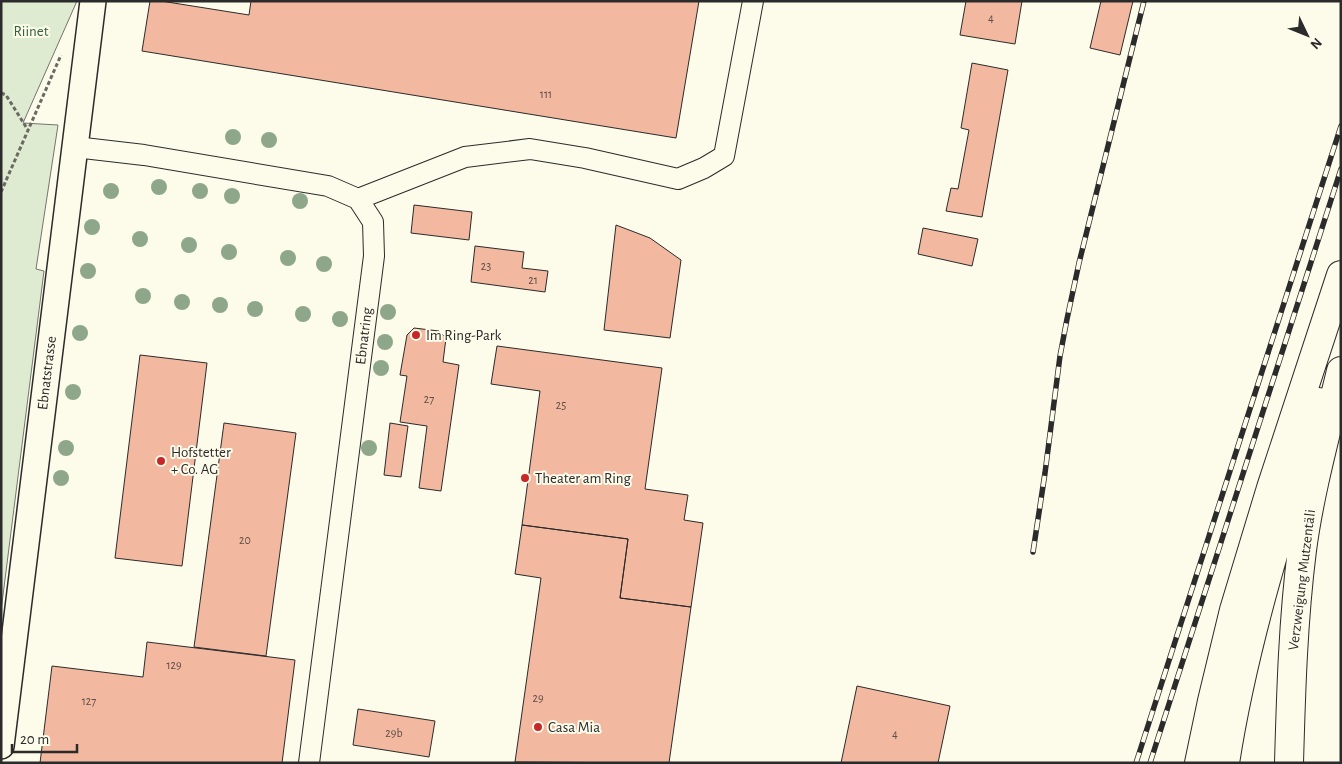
<svg xmlns="http://www.w3.org/2000/svg" width="1342" height="764" font-family="'Alegreya Sans',sans-serif">
  <style>
    .green { fill: #deebd1; stroke: #74746e }
    .building { fill: #f2b8a0; stroke: #2b2b2b }
    .lines { fill: none; stroke-linecap: round; stroke-linejoin: round }
    .minor-casing { stroke: #2b2b2b; stroke-width: 22 }
    .tertiary-casing { stroke: #2b2b2b; stroke-width: 28 }
    .trunk-casing { stroke: #2b2b2b; stroke-width: 30 }
    .path { stroke: #6a6964; stroke-width: 3; stroke-dasharray: 4 2.5; stroke-linecap: butt }
    .minor { stroke: #fdfbea; stroke-width: 20 }
    .tertiary { stroke: #fdfbea; stroke-width: 25 }
    .trunk { stroke: #fdfbea; stroke-width: 28 }
    .rail-casing { stroke: #2b2b2b; stroke-width: 5.5 }
    .rail { stroke: #fdfbea; stroke-width: 4; stroke-dasharray: 11; stroke-linecap: butt }
    .tree { fill: #8ea78a }
    .poi-dot { fill: #c62828; stroke: #fdfbea; stroke-width: 2 }
    .labels { text-anchor: middle; dominant-baseline: central; stroke-width: 4; stroke-linejoin: round; paint-order: stroke }
    .number-label { font-size: 12px; fill: #5d4e48 }
    .park-label { font-size: 15px; fill: #34623c; stroke: #fdfbea }
    .poi-label { font-size: 15px; fill: #2b2b2b; stroke: #fdfbea; text-anchor: start }
    .street-label { font-size: 15px; fill: #2b2b2b; stroke: #fdfbea }
  </style>
  <rect width="100%" height="100%" fill="#fdfbea"/>
  <path class="green" d="M1,1h76l-54,122 35,2 -22,144 8,2 -43,340z"/>
  <path class="building" d="M150,1h11l88,14 2,-14h448l-23,137 -534,-87z
    M966,1h56l-7,43 -55,-9z
    M1101,1h32l-13,54 -30,-7z
    M972,63l36,7 -26,147 -36,-6 5,-23 7,1 11,-59 -8,-2z
    M414,205l58,7 -3,28 -58,-7z
    M616,225l34,13 31,22 -11,78 -66,-8z
    M923,228l55,11 -6,27 -54,-12z
    M475,246l49,6 -2,16 26,3 -3,21 -74,-10z
    M414,328l25,3 7,7 -3,24 16,3 -18,126 -22,-3 8,-62 -27,-4 7,-46 -7,-1 7,-40z
    M497,346l165,22 -17,121 43,6 -4,25 19,3 -12,84 -71,-9 8,-59 -106,-14 18,-134 -49,-7z
    M140,355l67,8 -25,203 -67,-8z
    M224,423l72,10 -30,223 -72,-9z
    M390,423l18,3 -7,51 -17,-2z
    M522,525l106,14 -8,59 71,9 -22,156 -154,-1 26,-184 -26,-4z
    M147,642l148,18 -13,103h-242l12,-97 91,11z
    M857,686l93,20 -12,57h-97z
    M358,709l77,12 -6,36 -76,-12z"/>
  <g class="lines">
    <defs>
      <path id="minor" d="M75,147l69,8 184,31 30,13 15,23 1,34 -65,507
        M358,199l107,-42 65,-8 55,9 93,21 26,-11 20,-12 29,-155"/>
      <path id="tertiary" d="M1,746l92,-745"/>
      <path id="trunk" d="M1199,763l13,-62 22,-91 37,-122 70,-213
        M1225,763c19,-123 58,-242 94,-361
        M1289,763c2,-71 4,-142 13,-213 8,-60 25,-120 39,-179"/>
    </defs>
    <use href="#minor" class="minor-casing"/>
    <use href="#tertiary" class="tertiary-casing"/>
    <use href="#trunk" class="trunk-casing"/>
    <path class="path" d="M1,93l5,2 22,35
      M1,192l60,-137"/>
    <use href="#minor" class="minor"/>
    <use href="#tertiary" class="tertiary"/>
    <use href="#trunk" class="trunk"/>
    <defs>
      <path id="rail" d="M1033,552l12,-79 15,-117 7,-37 12,-56 65,-262
        M1136,763l205,-637
        M1150,763l191,-594"/>
    </defs>
    <use href="#rail" class="rail-casing"/>
    <use href="#rail" class="rail"/>
  </g>
  <g class="tree">
    <circle cx="233" cy="137" r="8"/>
    <circle cx="269" cy="140" r="8"/>
    <circle cx="159" cy="187" r="8"/>
    <circle cx="111" cy="191" r="8"/>
    <circle cx="200" cy="191" r="8"/>
    <circle cx="232" cy="196" r="8"/>
    <circle cx="300" cy="201" r="8"/>
    <circle cx="92" cy="227" r="8"/>
    <circle cx="140" cy="239" r="8"/>
    <circle cx="189" cy="245" r="8"/>
    <circle cx="229" cy="252" r="8"/>
    <circle cx="288" cy="258" r="8"/>
    <circle cx="324" cy="264" r="8"/>
    <circle cx="88" cy="271" r="8"/>
    <circle cx="143" cy="296" r="8"/>
    <circle cx="182" cy="302" r="8"/>
    <circle cx="220" cy="305" r="8"/>
    <circle cx="255" cy="309" r="8"/>
    <circle cx="388" cy="312" r="8"/>
    <circle cx="303" cy="314" r="8"/>
    <circle cx="340" cy="319" r="8"/>
    <circle cx="80" cy="333" r="8"/>
    <circle cx="385" cy="342" r="8"/>
    <circle cx="381" cy="368" r="8"/>
    <circle cx="73" cy="392" r="8"/>
    <circle cx="66" cy="448" r="8"/>
    <circle cx="369" cy="448" r="8"/>
    <circle cx="61" cy="478" r="8"/>
  </g>
  <g class="poi-dot">
    <circle cx="416" cy="335" r="5"/>
    <circle cx="161" cy="461" r="5"/>
    <circle cx="525" cy="478" r="5"/>
    <circle cx="538" cy="727" r="5"/>
  </g>
  <g class="labels">
    <g class="number-label">
      <text x="991" y="18">4</text>
      <text x="546" y="94">111</text>
      <text x="486" y="266">23</text>
      <text x="533" y="280">21</text>
      <text x="429" y="399">27</text>
      <text x="561" y="405">25</text>
      <text x="245" y="540">20</text>
      <text x="174" y="665">129</text>
      <text x="538" y="698">29</text>
      <text x="89" y="701">127</text>
      <text x="394" y="733">29b</text>
      <text x="895" y="734">4</text>
    </g>
    <g class="park-label">
      <text x="31" y="31">Riinet</text>
    </g>
    <g class="poi-label">
      <text x="426" y="335">Im Ring-Park</text>
      <text x="171" y="452">Hofstetter<tspan x="171" dy="17">+ Co. AG</tspan></text>
      <text x="535" y="478">Theater am Ring</text>
      <text x="548" y="727">Casa Mia</text>
    </g>
    <g class="street-label">
      <text transform="translate(364 336) rotate(-83)">Ebnatring</text>
      <text transform="translate(47 373) rotate(-83)">Ebnatstrasse</text>
      <text transform="translate(1302 580) rotate(-83)">Verzweigung Mutzentäli</text>
    </g>
  </g>
  <rect width="1342" height="764" fill="none" stroke="#2b2b2b" stroke-width="5"/>
  <g transform="translate(1307 35) rotate(133)" stroke="#fdfbea" stroke-width="4" paint-order="stroke">
  <path d="M0-4L9 19L0 12L-9 19Z" fill="#2b2b2b"/>
  <text y="-8" font-size="14" font-weight="bold" text-anchor="middle" fill="#2b2b2b">N</text>
  </g>
  <path d="M12 744v8h65v-8" fill="none" stroke="#2b2b2b" stroke-width="2.5"/>
  <text x="20" y="744" font-size="15" fill="#2b2b2b" stroke="#fdfbea" stroke-width="4" paint-order="stroke">20 m</text>
</svg>
